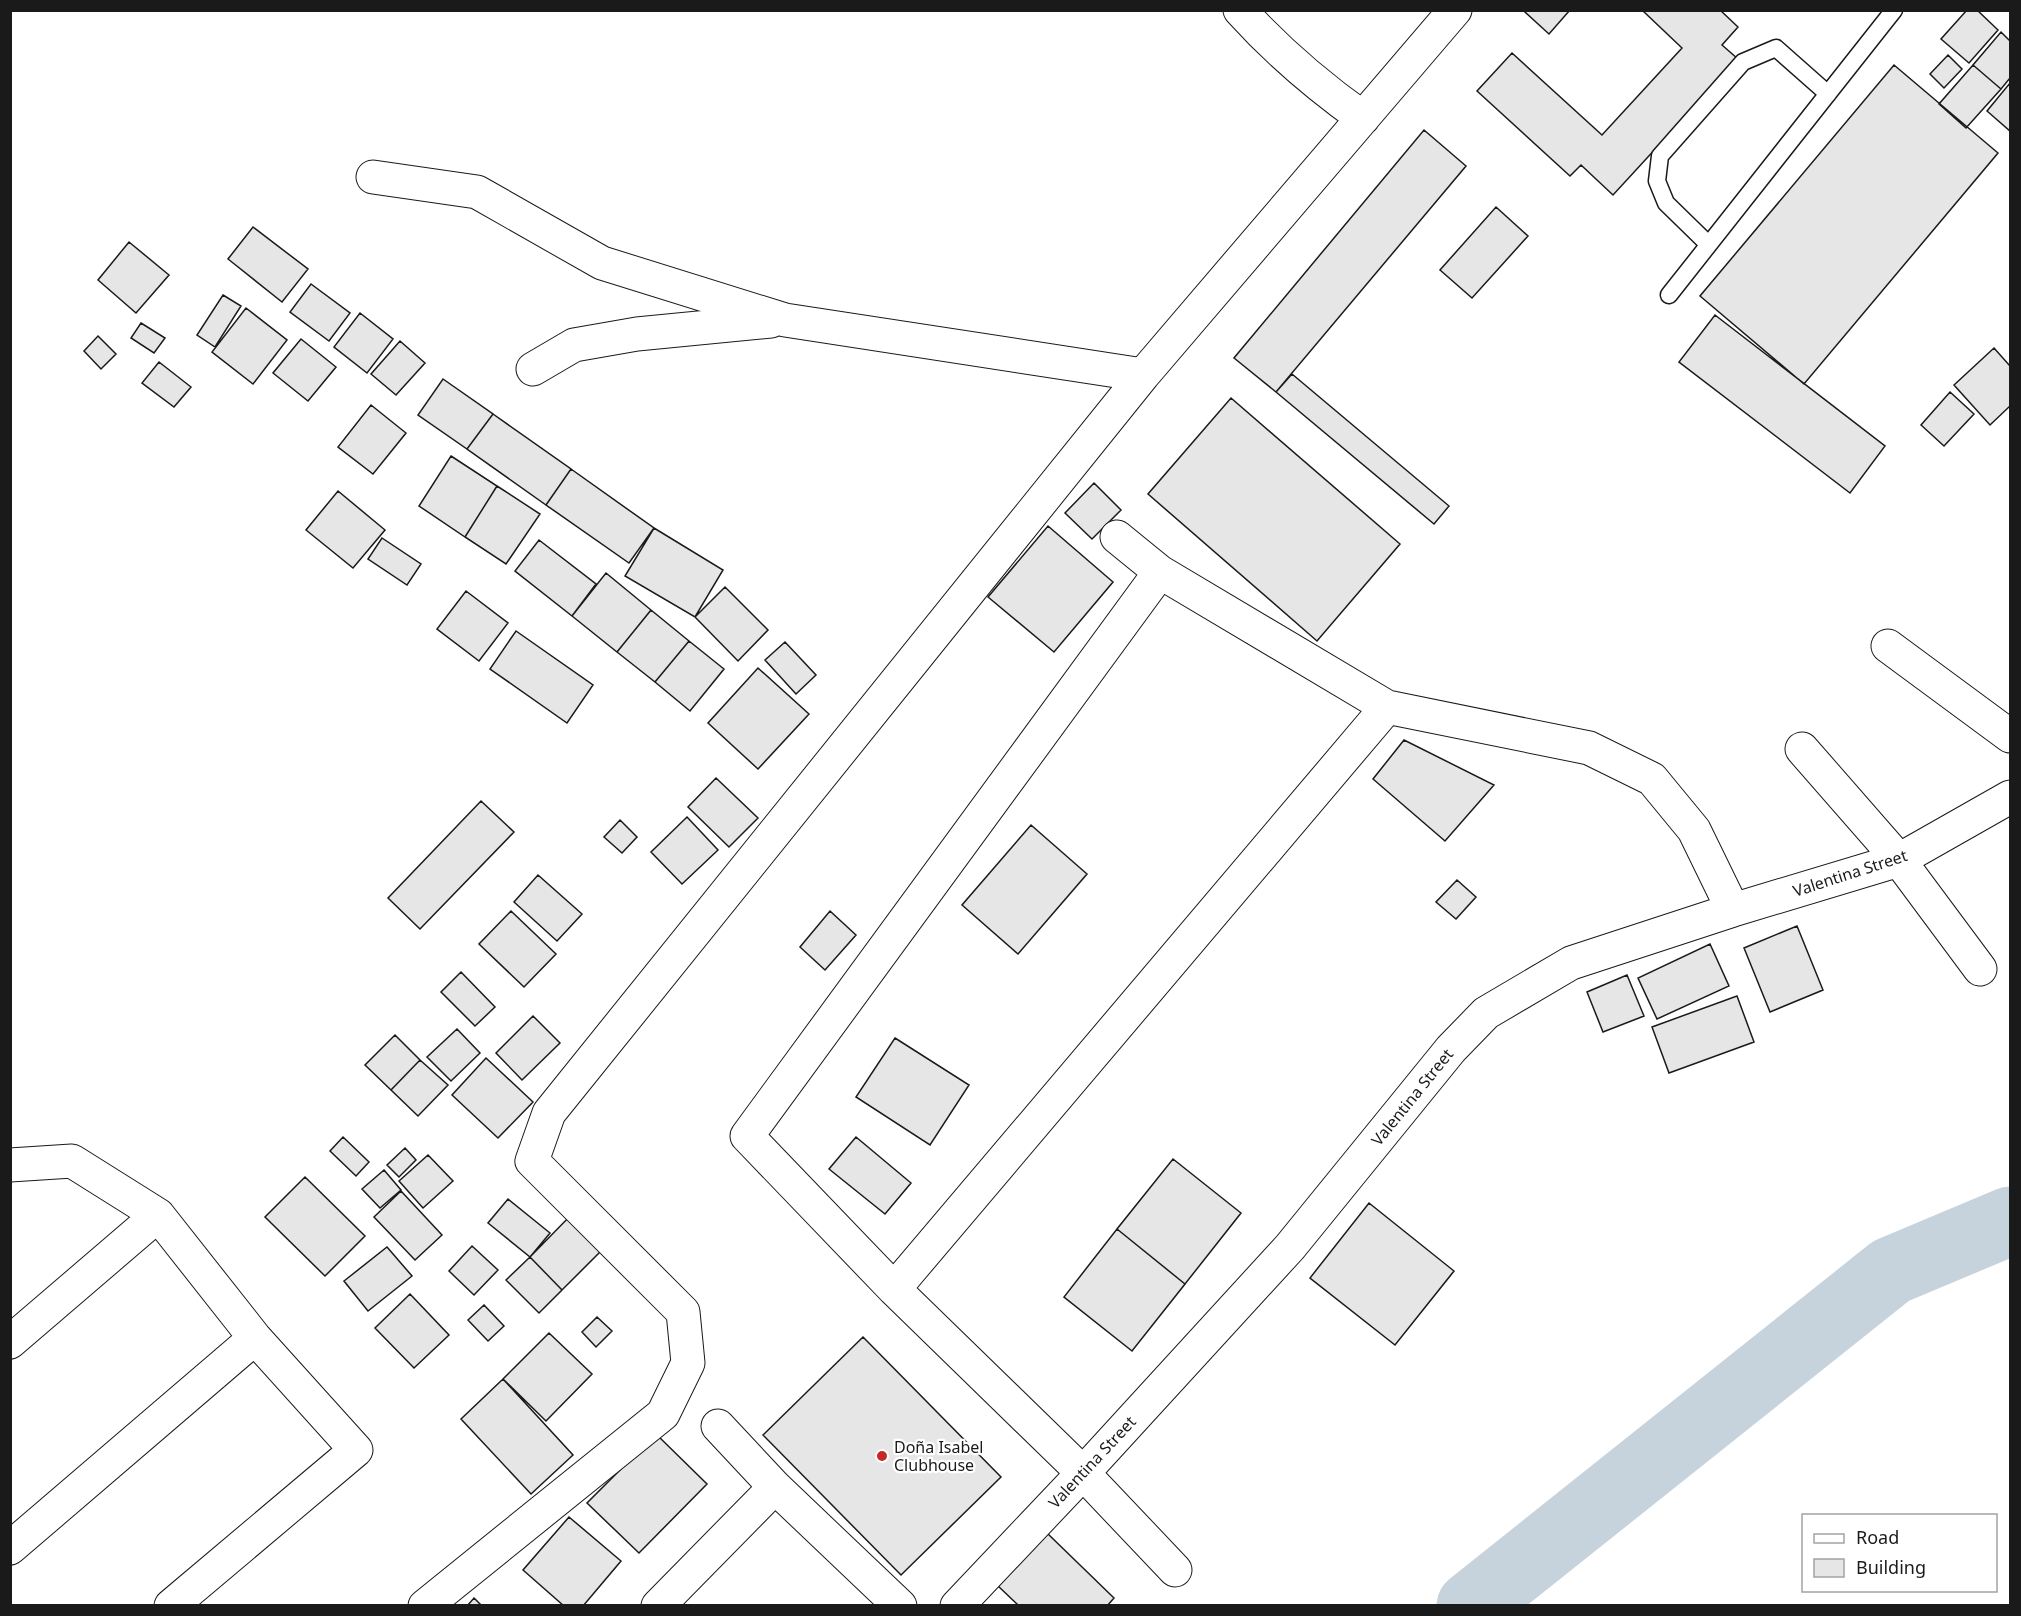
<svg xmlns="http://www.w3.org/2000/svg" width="2021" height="1616" font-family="'Noto Sans',sans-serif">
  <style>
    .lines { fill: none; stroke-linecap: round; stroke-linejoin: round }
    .river { stroke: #c6d2dc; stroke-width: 69 }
    .building { fill: #e6e6e6; stroke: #1a1a1a; stroke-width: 1.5 }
    .service-casing { stroke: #1a1a1a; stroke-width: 19 }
    .minor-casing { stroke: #1a1a1a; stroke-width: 35 }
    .service { stroke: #fff; stroke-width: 16 }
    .minor { stroke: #fff; stroke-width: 33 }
    .poi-dot { fill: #c62828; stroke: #fff; stroke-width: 2 }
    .labels { text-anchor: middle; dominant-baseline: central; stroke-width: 4.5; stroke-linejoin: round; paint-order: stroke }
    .street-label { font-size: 16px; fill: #1a1a1a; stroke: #fff }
    .poi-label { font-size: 16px; fill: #1a1a1a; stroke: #fff; text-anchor: start }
  </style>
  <rect width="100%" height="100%" fill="#fff"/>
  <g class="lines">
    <path class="river" d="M1471,1606l420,-335 119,-50"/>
  </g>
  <path class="building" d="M1526,10h44l-21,24 -24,-22z
    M1642,10h78l18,17 -16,18 16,14 -125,136 -32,-30 -11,11 -93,-85 35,-38 90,82 80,-87z
    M1967,10h10l21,20 -29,33 -28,-24z
    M2001,32l9,9v37l-9,11 -28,-24z
    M1948,55l14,14 -18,19 -14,-14z
    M1894,65l104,88 -194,231 -104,-88z
    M1973,65l28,24 -35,39 -27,-24z
    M2010,83v48l-23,-20z
    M1424,130l42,36 -190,226 -42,-34z
    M1496,207l32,29 -56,62 -32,-28z
    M253,227l55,42 -26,33 -54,-43z
    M129,242l40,33 -33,38 -38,-33z
    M311,284l39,29 -21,28 -39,-29z
    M223,295l18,11 -26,41 -18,-12z
    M246,308l41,32 -34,44 -41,-32z
    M360,313l33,26 -26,34 -33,-26z
    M1715,315l170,131 -35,47 -171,-131z
    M141,323l24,15 -11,15 -23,-15z
    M98,336l18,18 -15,15 -17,-18z
    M301,339l35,28 -28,34 -35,-28z
    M400,341l25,22 -29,32 -25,-21z
    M1994,348l16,18v40l-20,19 -36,-40z
    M159,362l32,25 -17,20 -32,-24z
    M1292,374l157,132 -15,18 -158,-132z
    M443,379l50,35 -26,35 -49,-34z
    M1950,392l24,22 -30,32 -23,-21z
    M1231,398l169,146 -83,97 -169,-147z
    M371,405l35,28 -33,41 -35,-27z
    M493,414l78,55 -25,36 -79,-56z
    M451,456l46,30 -32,51 -46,-31z
    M571,469l83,59 -25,35 -83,-58z
    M1094,483l27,27 -29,29 -27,-26z
    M497,486l43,28 -34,50 -41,-27z
    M338,491l47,39 -32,38 -47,-38z
    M1048,526l65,56 -59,70 -66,-55z
    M654,528l69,42 -28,47 -70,-41z
    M382,538l39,26 -14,21 -39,-26z
    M539,540l57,44 -24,32 -57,-45z
    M606,573l45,37 -34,42 -45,-36z
    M725,587l43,43 -30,31 -43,-44z
    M466,591l42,32 -29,38 -42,-32z
    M651,610l38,31 -34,41 -38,-30z
    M516,631l77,54 -26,38 -77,-54z
    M689,641l35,28 -34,42 -35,-29z
    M785,642l31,33 -20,19 -31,-34z
    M758,668l51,46 -51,55 -50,-46z
    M1404,740l90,45 -49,56 -72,-62z
    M716,778l42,40 -29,29 -41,-40z
    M481,801l33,31 -94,97 -32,-31z
    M687,817l31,33 -36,34 -31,-32z
    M620,820l17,17 -15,16 -18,-16z
    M1031,825l56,49 -69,80 -56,-49z
    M538,875l44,39 -25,27 -43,-39z
    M1457,880l19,17 -20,22 -20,-17z
    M511,911l45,43 -32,33 -45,-43z
    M830,911l26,24 -31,35 -25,-23z
    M1797,926l26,64 -53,22 -26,-64z
    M1710,944l19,42 -72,33 -19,-41z
    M461,972l34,35 -20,19 -34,-34z
    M1627,975l17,41 -41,16 -16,-40z
    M1737,996l17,46 -85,31 -17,-46z
    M533,1016l27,27 -38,37 -26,-27z
    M457,1029l23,24 -29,28 -24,-24z
    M395,1035l25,25 -29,30 -26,-25z
    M895,1038l74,47 -39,60 -74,-48z
    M486,1058l47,44 -35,36 -46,-43z
    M420,1060l28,25 -30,31 -27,-26z
    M343,1137l26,25 -13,14 -26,-25z
    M856,1137l55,46 -26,31 -56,-45z
    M405,1148l11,12 -17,17 -12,-12z
    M428,1155l25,26 -30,27 -24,-27z
    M1173,1159l68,54 -56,71 -68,-55z
    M384,1170l17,20 -21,18 -18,-19z
    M305,1177l60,59 -40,40 -60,-59z
    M401,1191l41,44 -27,25 -41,-43z
    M508,1199l42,34 -20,24 -42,-34z
    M1369,1203l85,68 -59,74 -85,-67z
    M573,1213l33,33 -44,44 -32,-33z
    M1117,1229l68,55 -53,67 -68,-54z
    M472,1246l26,24 -24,25 -25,-24z
    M387,1247l25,29 -44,35 -24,-30z
    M530,1257l32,33 -23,23 -33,-33z
    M410,1294l39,41 -35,33 -39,-40z
    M484,1305l20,21 -16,15 -20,-21z
    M597,1317l15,14 -16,16 -14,-15z
    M549,1333l43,41 -46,47 -43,-42z
    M863,1337l138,140 -100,98 -138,-140z
    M503,1379l70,76 -42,39 -70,-75z
    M656,1434l51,50 -68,69 -52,-50z
    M569,1517l52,44 -38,45h-19l-41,-36z
    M1047,1533l67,65 -7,8h-88l-22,-21z
    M474,1598l8,8h-15z"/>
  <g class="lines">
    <defs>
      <path id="service" d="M1708,244l-42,-41 -9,-22 3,-25 83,-94 33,-14 52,46
        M1669,295l225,-285"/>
      <path id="minor" d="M1240,10c37,41 78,76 123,108
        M373,177l104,15 125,71 183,57 358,55
        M533,369l41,-24 63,-11 134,-13
        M1117,537l43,35 227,135 202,41 63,31 42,51 39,80
        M1160,572l-413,564 147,153 189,184 92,97
        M1888,646l122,90
        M1802,749l97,111 81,109
        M10,1165l62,-4 86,54 97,123 101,112 -185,156
        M894,1289l493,-582
        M10,1342l148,-127
        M718,1426l57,61 125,119
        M10,1548l245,-210
        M425,1606l238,-192 25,-51 -5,-51 -151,-151 17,-48 594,-738 312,-365
        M658,1606l117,-119
        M957,1606l126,-133 207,-226 161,-198 35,-36 85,-50 162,-53 166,-50 111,-63"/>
    </defs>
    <use href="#service" class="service-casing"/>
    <use href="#minor" class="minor-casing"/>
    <use href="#service" class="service"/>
    <use href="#minor" class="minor"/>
  </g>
  <circle class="poi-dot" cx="882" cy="1456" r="6"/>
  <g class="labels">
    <g class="street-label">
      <text transform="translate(1850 873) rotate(-18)">Valentina Street</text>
      <text transform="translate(1412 1097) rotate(-51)">Valentina Street</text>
      <text transform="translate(1092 1462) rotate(-47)">Valentina Street</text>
    </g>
    <g class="poi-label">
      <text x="894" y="1447">Doña Isabel<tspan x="894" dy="18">Clubhouse</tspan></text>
    </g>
  </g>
  <rect width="2021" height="1616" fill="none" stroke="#1a1a1a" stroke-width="24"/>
  <rect x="1802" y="1514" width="195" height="78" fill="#ffffff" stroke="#a3a3a3" stroke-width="1.5"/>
  <rect x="1814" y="1534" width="30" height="9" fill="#ffffff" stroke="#a3a3a3" stroke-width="1.5"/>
  <text x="1856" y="1544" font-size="18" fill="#1a1a1a">Road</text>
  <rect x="1814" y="1559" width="30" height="18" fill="#e6e6e6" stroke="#a3a3a3" stroke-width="1.5"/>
  <text x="1856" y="1574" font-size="18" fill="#1a1a1a">Building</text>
</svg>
